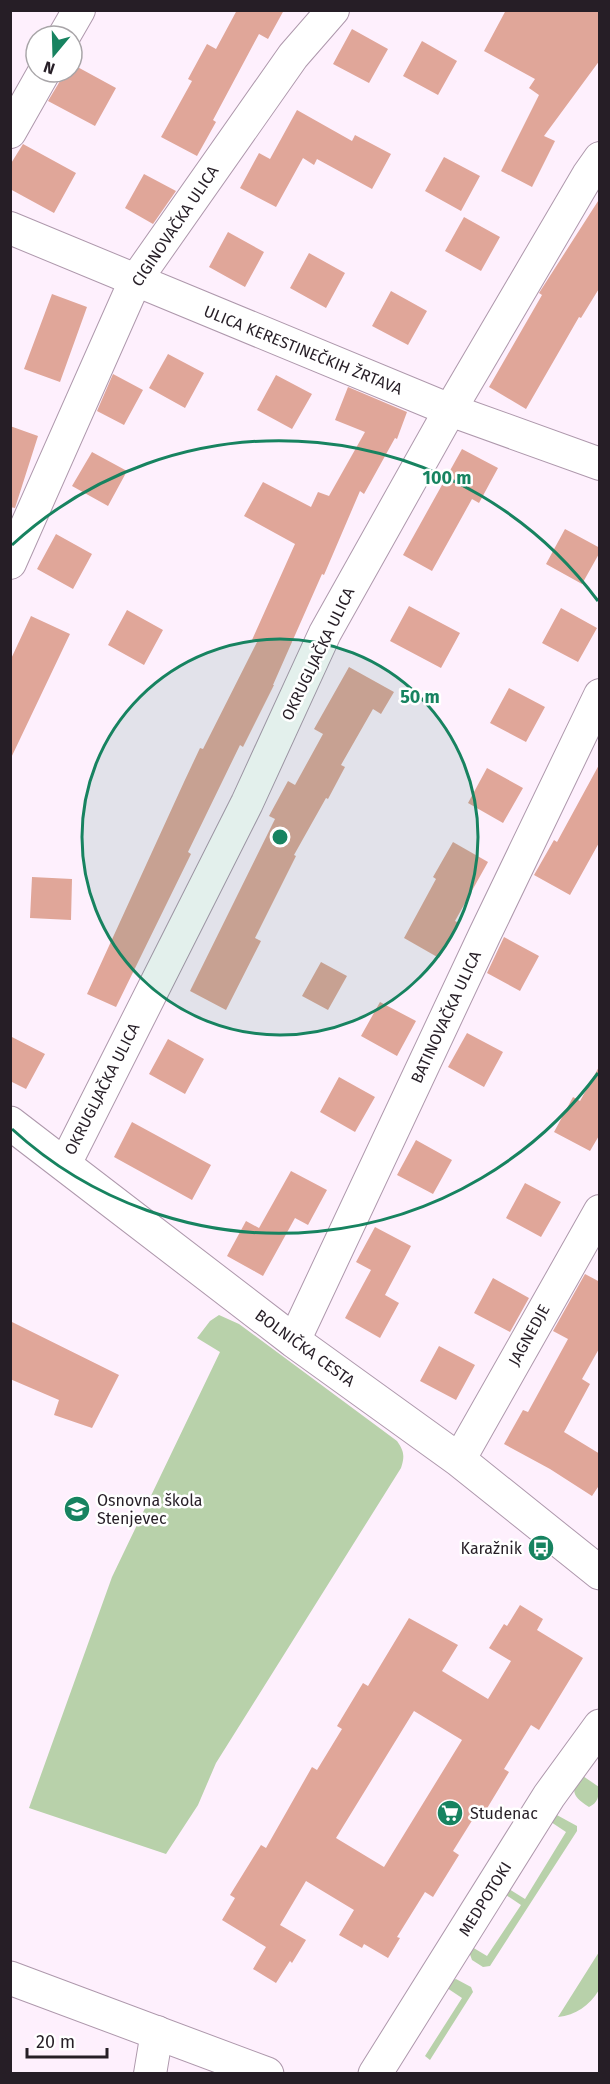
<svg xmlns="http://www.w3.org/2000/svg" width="610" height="2084" font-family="'Fira Sans',sans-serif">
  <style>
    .green { fill: #b8d1aa }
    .building { fill: #e0a699; fill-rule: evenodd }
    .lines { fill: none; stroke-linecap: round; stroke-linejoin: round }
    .street-casing { stroke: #ae98ac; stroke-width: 34 }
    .secondary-casing { stroke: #ae98ac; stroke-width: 35 }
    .street { stroke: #fff; stroke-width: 32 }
    .secondary { stroke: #fff; stroke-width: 33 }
    .ring { fill: none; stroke: #178360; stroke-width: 3 }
    .labels { text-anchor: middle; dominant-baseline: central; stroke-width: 5; stroke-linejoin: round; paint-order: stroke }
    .street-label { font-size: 16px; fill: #261e26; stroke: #fff }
    .poi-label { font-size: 16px; fill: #261e26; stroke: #fff; text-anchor: start }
    .centre { fill: #178360; stroke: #fff; stroke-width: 3 }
    .ring-label { font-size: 18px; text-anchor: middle; font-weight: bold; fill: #178360; stroke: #fff; stroke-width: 5; stroke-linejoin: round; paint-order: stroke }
  </style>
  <rect width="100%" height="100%" fill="#fef0fd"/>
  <path class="green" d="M219,1315l20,9 158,117c7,10 8,15 4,27l-185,295 -18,42 -32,49 -137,-46 83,-231 108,-225 -23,-14 13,-17z
    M580,1774l19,13c0,9 -1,16 -10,20 -16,-11 -19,-14 -9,-33z
    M555,1814l22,12v5l-87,135 -7,1 -11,-7 -4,-11 4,-2 15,9 34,-51 -15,-10 3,-6 16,10 41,-67 -15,-10z
    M599,1952v38c-10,16 -23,25 -41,27z
    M456,1979l15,8 2,5 -43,68 -5,-4 37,-58 -15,-10 3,-7z"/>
  <path class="building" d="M237,10h47l-16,29 -9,-5 -46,86 3,2 -19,34 -36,-19 31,-56 -4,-2 19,-35 9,5z
    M506,10h94v50l-56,76 11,5 -23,46 -31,-16 38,-76 -10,-7 6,-9 -51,-28z
    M352,29l36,20 -19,34 -36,-19z
    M422,41l35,20 -19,34 -35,-19z
    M72,64l44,24 -21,38 -47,-25 12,-20 2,-9h10z
    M297,110l55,31 3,-6 36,19 -19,35 -55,-30 -3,6 -11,-7 -27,49 -36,-19 19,-35 11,6z
    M23,144l53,29 -22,40 -44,-24v-24z
    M444,157l36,19 -19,35 -36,-20z
    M144,174l32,17 -23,33 -28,-16z
    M600,198v89l-19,31 -2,-1 -53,92 -37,-22 53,-92 -3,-2z
    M464,217l36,20 -19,34 -36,-20z
    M228,232l36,20 -19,35 -36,-20z
    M309,253l36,20 -19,35 -36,-20z
    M391,291l36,20 -19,34 -36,-19z
    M52,294l35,13 -27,75 -36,-13z
    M168,354l36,19 -19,35 -36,-20z
    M113,374l30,16 -19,35 -27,-14z
    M276,375l36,19 -20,35 -35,-19z
    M348,387l59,25 -10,27 -2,-1 -31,56 -4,-3 -36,84 -2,-1 -49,111h1l-31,62 -3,-2 -52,107 3,2 -75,153 -29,-13 97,-212 16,-34 3,1 54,-107 -5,-2 43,-96 -51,-28 19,-34 48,25 7,-15 11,4 36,-64 -30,-12z
    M10,426l28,10 -23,72 -5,-1z
    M462,449l36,19 -19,35 -7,-4 -40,72 -29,-16z
    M92,452l35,19 -19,35 -36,-20z
    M565,529l35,19v4l-18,32 -36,-20z
    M56,534l36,20 -19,35 -36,-20z
    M409,606l51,27 -19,35 -51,-27z
    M561,608l36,20 -19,34 -36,-19z
    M127,610l36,20 -19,35 -36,-20z
    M31,616l39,18 -60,126v-99z
    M349,667l45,25 -13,22 -8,-5 -32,56 4,2 -17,32 -2,-1 -32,57 2,1 -41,82 6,3 -35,69 -36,-19 85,-172 -6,-3 19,-35 7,4 28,-51 -9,-5z
    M509,688l36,19 -19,35 -36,-19z
    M600,763v78l-30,54 -36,-20 20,-35 3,2z
    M487,768l36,20 -20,35 -35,-20z
    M453,842l35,20 -33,59 4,2 -20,35 -35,-20 32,-59 -3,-2z
    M32,877l40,2 -1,41 -41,-2z
    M504,937l35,19 -19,35 -33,-18z
    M321,962l26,14 -19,34 -26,-14z
    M380,1002l36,19 -19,35 -36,-20z
    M467,1033l36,19 -19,35 -36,-20z
    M10,1036l35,18 -19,35 -16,-8z
    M168,1039l36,20 -19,35 -36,-20z
    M600,1065v69l-10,17 -36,-19 19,-35 7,4z
    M339,1077l36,20 -20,35 -35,-20z
    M132,1122l79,43 -19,35 -78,-43z
    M416,1140l36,20 -19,34 -36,-19z
    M291,1171l36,19 -19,35 -13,-7 -32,58 -36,-20 19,-35 13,7z
    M525,1183l36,19 -20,35 -35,-19z
    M375,1227l36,19 -26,49 14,8 -19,35 -35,-20 26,-48 -15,-8z
    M585,1274l15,8v65l-18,32 8,5 -26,48 36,22v30l-8,12 -42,-27 -46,-25 19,-34 5,2 40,-73 -15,-8z
    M493,1278l36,20 -19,34 -36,-19z
    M10,1321l109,54 -27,53 -38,-13 5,-15 -49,-21z
    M439,1346l36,19 -19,35 -36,-19z
    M520,1605l23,14 -6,11 46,28 -44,72 -8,-5 -27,44 5,3 -26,43 -5,-4 -25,40 6,4 -26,42 -8,-5 -28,45 3,1 -12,20 -24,-14 -2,4 -23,-13 15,-25 -48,-29 -26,44 26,15 -14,23 -2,-2 -14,22 -23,-14 13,-22 -44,-27 13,-22 -5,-3 31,-50 5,3 46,-81 5,3 25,-41 -5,-3 26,-43 5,3 41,-68 49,27 -16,26 46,28 23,-38 -22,-13 15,-24 3,2zM414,1711l48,29 -78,127 -48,-29z"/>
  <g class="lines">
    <defs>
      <path id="street" d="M64,36l15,-26
        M10,132l34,-60
        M10,228l440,182 150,54
        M10,563l125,-282 158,-225 40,-46
        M65,1164l182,-361 78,-170 125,-223 138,-235 12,-17
        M294,1341l191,-407 115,-239
        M459,1460l141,-249
        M150,2074l7,-42"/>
      <path id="secondary" d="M10,1123l284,218 165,119 141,113
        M10,1978l257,96
        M375,2074l174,-278 51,-70"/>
    </defs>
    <use href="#street" class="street-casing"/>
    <use href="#secondary" class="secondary-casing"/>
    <use href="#street" class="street"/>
    <use href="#secondary" class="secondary"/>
  </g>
  <circle cx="280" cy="837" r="198" fill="#178360" fill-opacity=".12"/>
  <g class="ring">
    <circle cx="280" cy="837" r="198"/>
    <path d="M598 1073A396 396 0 0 1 12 1129M12 545A396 396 0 0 1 598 601"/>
  </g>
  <defs>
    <symbol id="school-disc" viewBox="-11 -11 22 22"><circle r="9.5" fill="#178360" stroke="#fff"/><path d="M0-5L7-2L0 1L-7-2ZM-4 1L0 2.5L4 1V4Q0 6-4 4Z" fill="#fff"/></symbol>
    <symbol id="bus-disc" viewBox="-11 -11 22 22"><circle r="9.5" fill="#178360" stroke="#fff"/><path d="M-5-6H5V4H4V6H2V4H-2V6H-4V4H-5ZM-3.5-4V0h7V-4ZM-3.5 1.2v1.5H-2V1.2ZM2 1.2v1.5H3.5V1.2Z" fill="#fff"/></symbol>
    <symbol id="supermarket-disc" viewBox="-11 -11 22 22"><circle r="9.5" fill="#178360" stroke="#fff"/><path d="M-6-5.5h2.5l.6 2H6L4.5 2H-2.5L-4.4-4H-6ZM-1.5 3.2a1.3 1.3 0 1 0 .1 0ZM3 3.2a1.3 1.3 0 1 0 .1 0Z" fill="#fff"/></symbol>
  </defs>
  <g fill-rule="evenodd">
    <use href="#school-disc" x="62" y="1494" width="30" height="30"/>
    <use href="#bus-disc" x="526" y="1533" width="30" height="30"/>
    <use href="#supermarket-disc" x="435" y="1798" width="30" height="30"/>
  </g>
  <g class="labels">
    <g class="street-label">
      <text transform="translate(175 226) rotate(-56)">CIGINOVAČKA ULICA</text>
      <text transform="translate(303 350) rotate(22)">ULICA KERESTINEČKIH ŽRTAVA</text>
      <text transform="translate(318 654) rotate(-64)">OKRUGLJAČKA ULICA</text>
      <text transform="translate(446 1017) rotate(-65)">BATINOVAČKA ULICA</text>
      <text transform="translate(102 1089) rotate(-63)">OKRUGLJAČKA ULICA</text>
      <text transform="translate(529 1335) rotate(-61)">JAGNEDJE</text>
      <text transform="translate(305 1348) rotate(36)">BOLNIČKA CESTA</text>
      <text transform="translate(485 1899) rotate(-58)">MEDPOTOKI</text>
    </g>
    <g class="poi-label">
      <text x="97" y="1500">Osnovna škola<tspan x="97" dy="18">Stenjevec</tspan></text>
      <text x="522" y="1548" text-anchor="end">Karažnik</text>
      <text x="470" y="1813">Studenac</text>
    </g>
  </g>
  <circle cx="280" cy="837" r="9" class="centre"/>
  <g class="ring-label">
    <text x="447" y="484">100 m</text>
    <text x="420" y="703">50 m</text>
  </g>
  <rect width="610" height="2084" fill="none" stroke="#261e26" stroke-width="24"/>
  <g transform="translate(54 54) rotate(199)"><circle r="28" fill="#ffffff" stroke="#a8a5a8" stroke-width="1.5"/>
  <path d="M0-4.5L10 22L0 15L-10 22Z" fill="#178360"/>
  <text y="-9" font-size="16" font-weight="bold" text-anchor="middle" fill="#261e26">N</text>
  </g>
  <path d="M27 2048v9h80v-9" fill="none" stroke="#261e26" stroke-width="3"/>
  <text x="36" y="2048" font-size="18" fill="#261e26" stroke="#ffffff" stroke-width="4.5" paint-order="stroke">20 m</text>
</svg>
